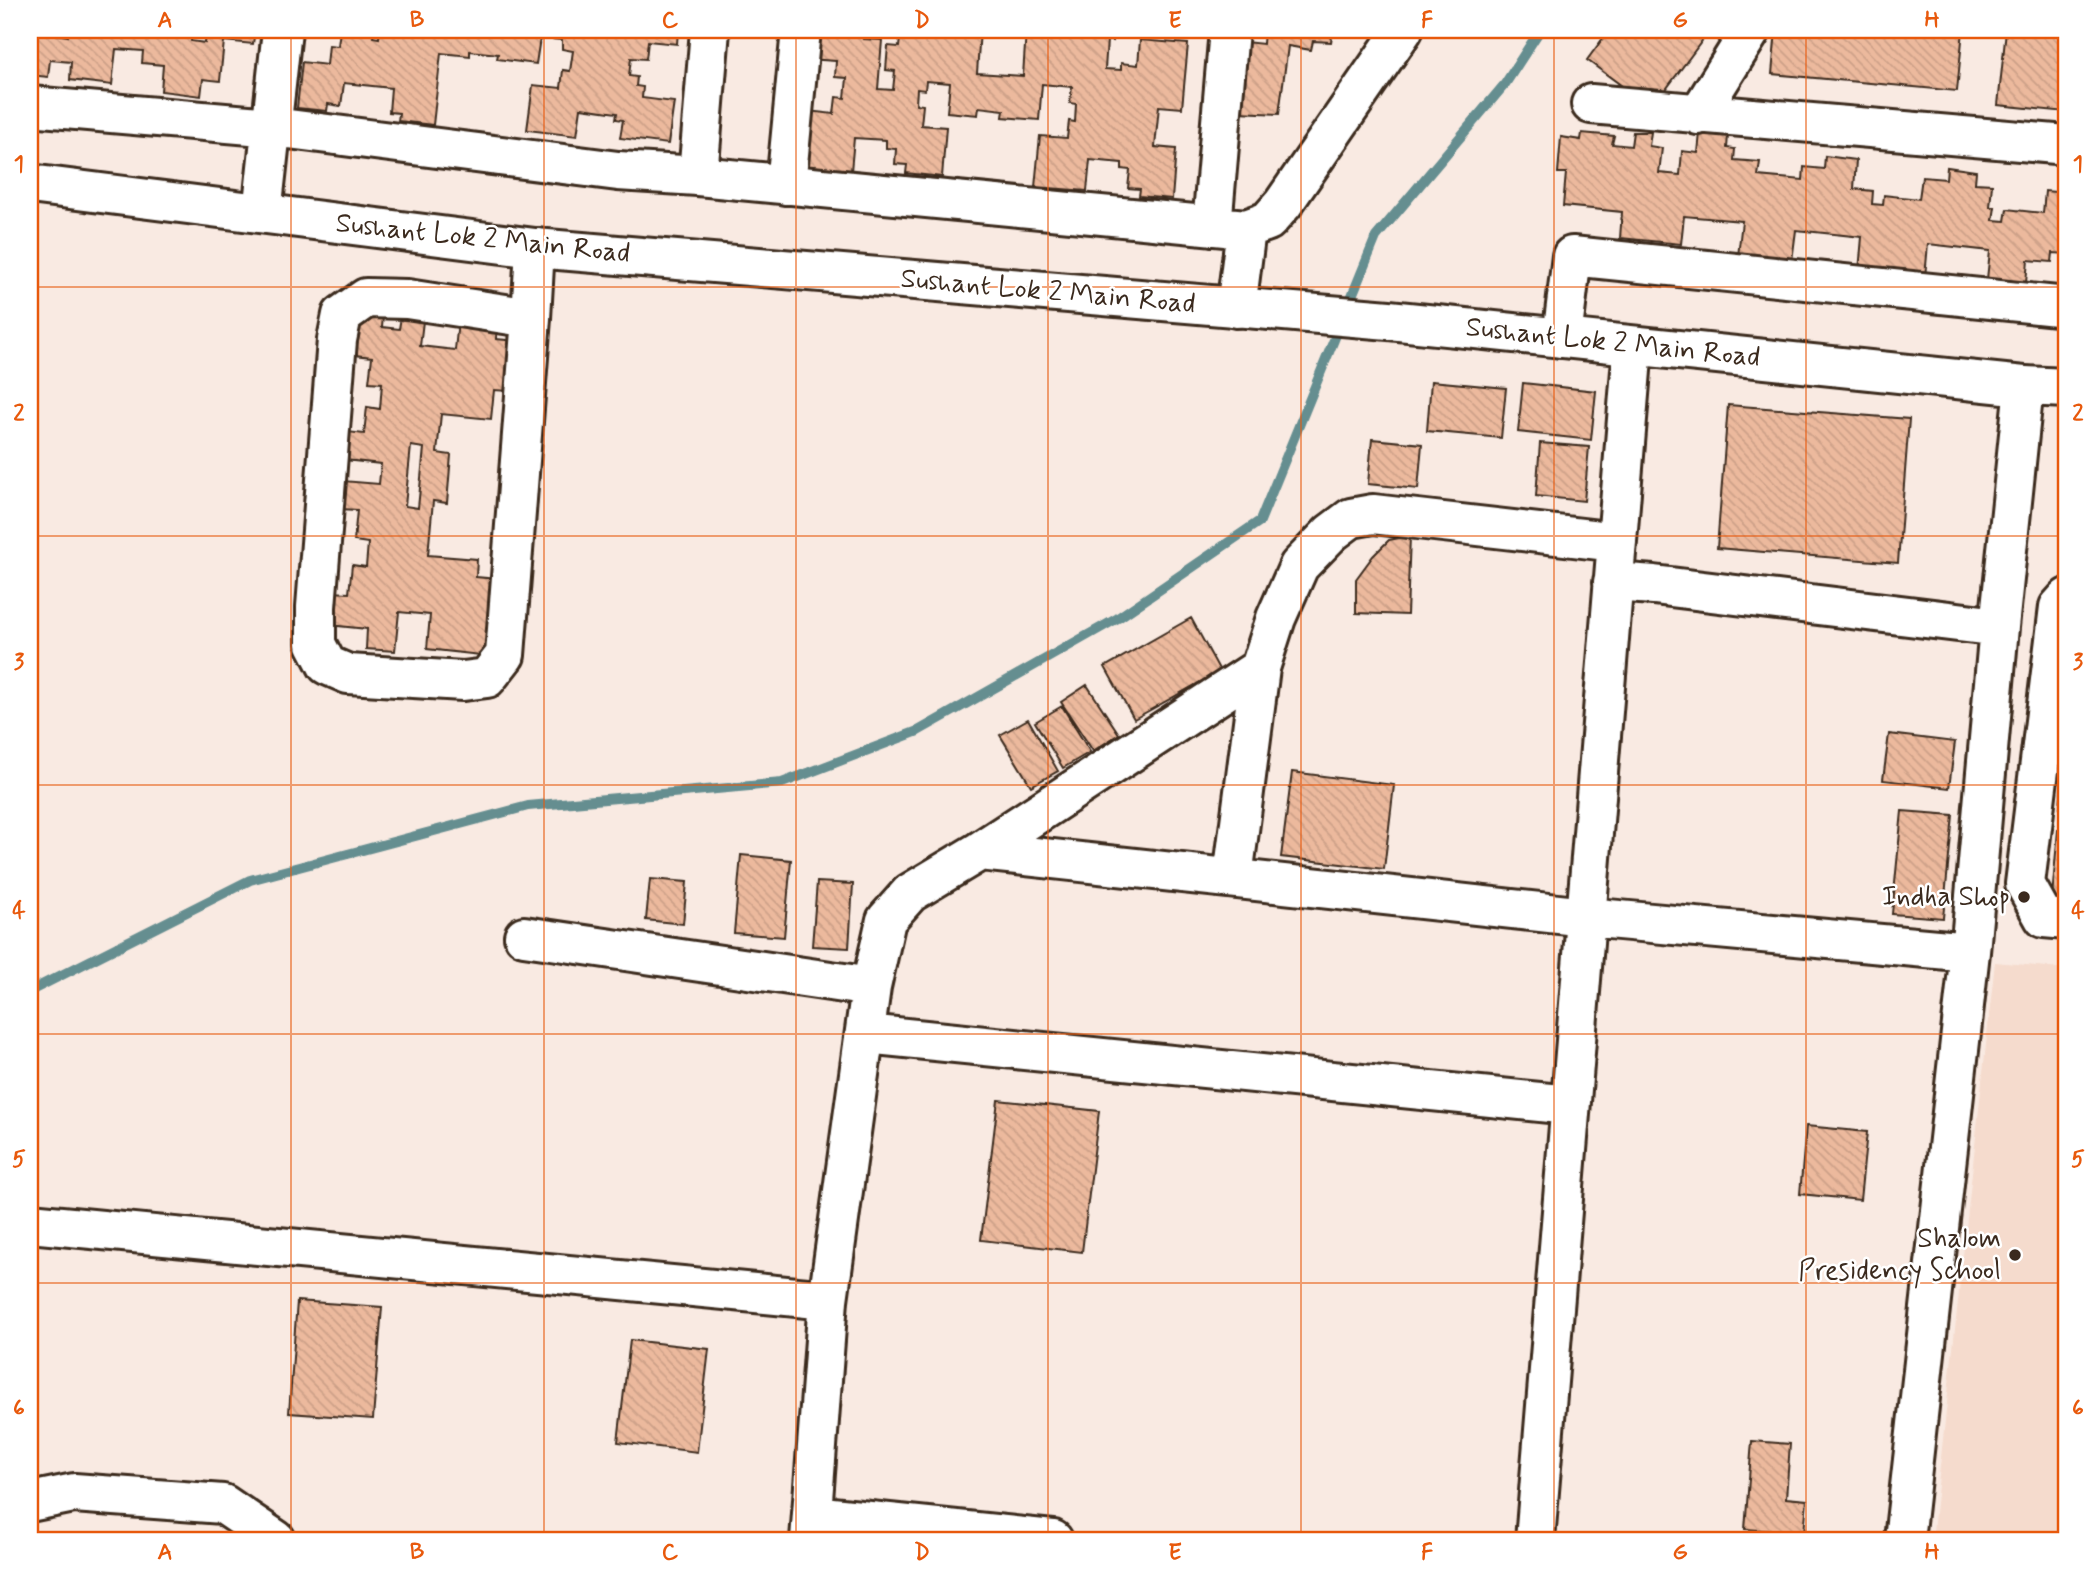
<svg xmlns="http://www.w3.org/2000/svg" width="2097" height="1570" font-family="Mynerve,sans-serif">
  <style>
    .built { fill: #f5dbcd }
    .lines { fill: none; stroke-linecap: round; stroke-linejoin: round }
    .stream { stroke: #658e90; stroke-width: 10 }
    .building { fill: url(#building-back-hatch); stroke: #3b2a1e; stroke-width: 2; fill-rule: evenodd }
    .street-casing { stroke: #3b2a1e; stroke-width: 44 }
    .secondary-casing { stroke: #3b2a1e; stroke-width: 44 }
    .street { stroke: #fff; stroke-width: 38 }
    .secondary { stroke: #fff; stroke-width: 38 }
    .grid { fill: none; stroke: #e8590c; stroke-width: 2; stroke-opacity: 0.55 }
    .poi-dot { fill: #3b2a1e; stroke: #fff; stroke-width: 2.5 }
    .labels { text-anchor: middle; dominant-baseline: central; stroke-width: 5; stroke-linejoin: round; paint-order: stroke }
    .street-label { font-size: 28px; fill: #3b2a1e; stroke: #fff }
    .poi-label { font-size: 28px; fill: #3b2a1e; stroke: #fff; text-anchor: end }
    .neatline { fill: none; stroke: #e8590c; stroke-width: 2.5 }
    .grid-label { font-size: 23px; text-anchor: middle; font-weight: bold; fill: #e8590c }
  </style>
  <defs>
    <pattern id="building-back-hatch" width="6" height="6" patternUnits="userSpaceOnUse" patternTransform="scale(1.75)"><rect width="6" height="6" fill="#ecb99d"/><path d="M-1 5l2 2M0 0l6 6M5-1l2 2" fill="none" stroke="#cb9f87"/></pattern>
  </defs>
  <rect width="100%" height="100%" fill="#f9eae2"/>
  <filter id="ink" filterUnits="userSpaceOnUse"><feTurbulence type="fractalNoise" baseFrequency=".0143" numOctaves="2"/><feDisplacementMap in="SourceGraphic" scale="14" xChannelSelector="R" yChannelSelector="G"/><feConvolveMatrix kernelMatrix="1 2 1 2 8 2 1 2 1" color-interpolation-filters="sRGB"/></filter>
  <g filter="url(#ink)">
    <path class="built" d="M1995,962l72,7v571h-135z"/>
    <g class="lines">
      <path class="stream" d="M30,991l220,-111 278,-74 254,-23 136,-52 200,-113 142,-97 116,-284 129,-153 35,-54"/>
    </g>
    <path class="building" d="M30,30h25v4l13,2 1,-6 21,3v-3h73l28,4v7l14,2 2,-13h48l-2,14 -29,-3 -4,40 -17,-2 -2,17 -40,-5 2,-26 -21,-2 1,-12 -27,-2 -4,36 -42,-5 1,-18 -21,-2 -2,17 -18,-2z
      M340,30h34l-1,7 6,1 1,-8h298l-1,14 -29,-3 -2,18 -15,-1 -2,18 8,1 -1,9 7,1 -1,11 32,4 -6,42 -48,-6 3,-18 -7,-1 1,-6 -36,-5 -4,28 -50,-6 6,-45 28,3 2,-18 7,1 3,-20 -11,-2v-9l-22,-2 -4,26 -39,-5 1,-5 -28,-3v5l-29,-3 -8,72 -35,-4 1,-8 -10,-1 2,-24 -47,-5 -3,23 -13,-2 -1,7 -30,-3 5,-46 25,3 2,-20 9,1z
      M811,30h53l-1,9 19,1 -4,49 15,1 2,-19 -9,-1 2,-24 11,1 2,-17h79l-3,43 46,3 3,-46h88l-1,11 -6,-1 -2,29 16,1v-7l17,2 2,-25 48,4 -6,64 -23,-2 -4,41 21,2 -4,50 -33,-3 1,-7 -12,-1 2,-18 -8,-1v-6l-32,-3 -3,31 -52,-4 5,-51 27,2 2,-17 6,1 1,-18 -6,-1 2,-16 -30,-3 -3,36 -36,-3 1,-7 -25,-3 -1,8 -31,-3 3,-29 -24,-2 -1,9 -8,-1 -1,15 7,1 -2,20 25,2 -4,50 -36,-4 1,-8 -12,-1 1,-15 -10,-1v-8l-32,-2 -3,33 -47,-5 4,-55 26,3 2,-17 9,1 2,-20 -12,-1 1,-16 -28,-2z
      M1264,30h69l-2,12 -18,-1 -2,9 -23,-4 -9,68 -40,-2 6,-70 18,2z
      M1609,30h101l-58,78 -65,-48z
      M1776,30h187l-6,61 -185,-17z
      M2006,30h61v82l-69,-7z
      M1633,132h18l-2,14 13,2 -3,25 21,2 2,-24 16,2 2,-20 28,3 -1,12 8,1 -1,11 26,2 -2,14 45,4 1,-13 20,2 1,-13 31,4 -2,29 19,2 -1,13 11,1 1,-10 35,4 3,-22 24,2 1,-12 29,4 -1,12 17,1 -2,23h5l-2,13 12,1 2,-12 36,4 2,-22 22,2v61l-14,-1 -1,9 -24,-2 -2,23 -39,-4 3,-28 -62,-7 -3,33 -66,-6 3,-34 -66,-7 -4,31 -54,-5 4,-35 -58,-5 -3,28 -61,-6 2,-26 -59,-6 3,-33h-8l3,-36 20,3 1,-7 32,3 -2,8 19,2z
      M402,311l22,2 -4,33 35,4 3,-29 39,4 -1,14 23,2 -10,50 -15,-1 -3,29 -50,-5 -4,39 14,2 -4,48 -14,-2 -5,54 49,4 -1,18 21,2 -8,77 -62,-7 3,-34 -31,-3 -4,39 -29,-2 1,-20 -38,-4 3,-33 17,1 3,-28 14,2 2,-24 -14,-2 3,-31 -17,-1 3,-28 36,3 2,-20 -36,-4 3,-28 16,2 3,-27 13,2 2,-26 -13,-1 3,-25 -17,-2 4,-40 24,2 -1,10 17,2zM411,446l13,2 -6,60 -13,-2z
      M1431,381l75,7 -5,50 -74,-7z
      M1523,383l73,8 -5,49 -73,-8z
      M1728,405l181,14 -11,144 -181,-15z
      M1372,439l50,5 -4,45 -50,-5z
      M1540,443l49,4 -5,54 -48,-5z
      M1410,536l-3,79 -51,-2v-34l17,-23 16,-16z
      M1191,618l29,53 -86,48 -29,-52z
      M1087,685l32,49 -26,17 -32,-49z
      M1062,706l28,46 -27,16 -28,-46z
      M1028,719l30,52 -27,15 -31,-51z
      M2067,723v85h-7z
      M1889,734l66,8 -6,46 -66,-8z
      M1292,772l102,13 -10,84 -103,-12z
      M1902,811l51,4 -10,103 -51,-4z
      M2058,830l9,1v67l-15,-1z
      M741,855l50,5 -7,77 -50,-4z
      M650,879l37,3 -4,42 -37,-4z
      M817,882l36,2 -4,64 -37,-2z
      M998,1100l101,11 -17,141 -101,-12z
      M1806,1126l61,6 -7,68 -60,-6z
      M297,1301l85,6 -9,112 -84,-6z
      M630,1340l79,9 -12,103 -79,-10z
      M1752,1441l38,3 -4,54 21,2 -3,33 -59,-4z"/>
    <g class="lines">
      <defs>
        <path id="street" d="M1591,104l476,41
          M30,106l243,21 345,44 80,5 548,53 22,-8 15,-17 120,-174
          M1698,115l53,-85
          M698,176l12,-146
          M786,185l15,-155
          M262,213l20,-183
          M1212,226l17,-196
          M1236,308l10,-79
          M531,318l-124,-19 -41,-1 -24,17 -5,25 -21,267v37l11,21 21,9 115,7 24,-3 18,-23 26,-337 4,-70
          M1562,338l10,-82 495,51
          M1613,582l41,3 345,42
          M2067,598l-8,9 -34,277 19,34 23,2
          M980,851l606,66 384,35
          M1233,877l27,-209 16,-50 23,-52 32,-33 20,-15 22,-4 244,28
          M524,936l347,51
          M866,1034l704,71
          M30,1223l798,77
          M30,1502l44,-9 149,11 53,36
          M812,1515l241,25
          M810,1540l18,-240 43,-313 15,-67 24,-27 70,-42 280,-183
          M1535,1540l98,-1194
          M1904,1540l66,-588 29,-325 25,-241"/>
        <path id="secondary" d="M30,184l505,64 854,72 635,66 43,2"/>
      </defs>
      <use href="#street" class="street-casing"/>
      <use href="#secondary" class="secondary-casing"/>
      <use href="#street" class="street"/>
      <use href="#secondary" class="secondary"/>
    </g>
  </g>
  <path class="grid" d="M291,30v1510M544,30v1510M796,30v1510M1048,30v1510M1301,30v1510M1554,30v1510M1806,30v1510M30,287h2037M30,536h2037M30,785h2037M30,1034h2037M30,1283h2037"/>
  <g class="poi-dot">
    <circle cx="2024" cy="897" r="7"/>
    <circle cx="2015" cy="1255" r="7"/>
  </g>
  <g class="labels">
    <g class="street-label">
      <text transform="translate(483 239) rotate(6)">Sushant Lok 2 Main Road</text>
      <text transform="translate(1048 292) rotate(5)">Sushant Lok 2 Main Road</text>
      <text transform="translate(1613 343) rotate(6)">Sushant Lok 2 Main Road</text>
    </g>
    <g class="poi-label">
      <text x="2010" y="897">Indha Shop</text>
      <text x="2001" y="1239">Shalom<tspan x="2001" dy="32">Presidency School</tspan></text>
    </g>
  </g>
  <rect width="2097" height="1570" fill="none" stroke="#fff" stroke-width="77"/>
  <rect x="38" y="38" width="2020" height="1494" class="neatline"/>
  <g class="grid-label">
    <text x="165" y="27">A</text>
    <text x="417" y="27">B</text>
    <text x="670" y="27">C</text>
    <text x="922" y="27">D</text>
    <text x="1175" y="27">E</text>
    <text x="1427" y="27">F</text>
    <text x="1680" y="27">G</text>
    <text x="1932" y="27">H</text>
    <text x="19" y="171">1</text>
    <text x="2078" y="171">1</text>
    <text x="19" y="420">2</text>
    <text x="2078" y="420">2</text>
    <text x="19" y="669">3</text>
    <text x="2078" y="669">3</text>
    <text x="19" y="917">4</text>
    <text x="2078" y="917">4</text>
    <text x="19" y="1166">5</text>
    <text x="2078" y="1166">5</text>
    <text x="19" y="1415">6</text>
    <text x="2078" y="1415">6</text>
    <text x="165" y="1559">A</text>
    <text x="417" y="1559">B</text>
    <text x="670" y="1559">C</text>
    <text x="922" y="1559">D</text>
    <text x="1175" y="1559">E</text>
    <text x="1427" y="1559">F</text>
    <text x="1680" y="1559">G</text>
    <text x="1932" y="1559">H</text>
  </g>
</svg>
